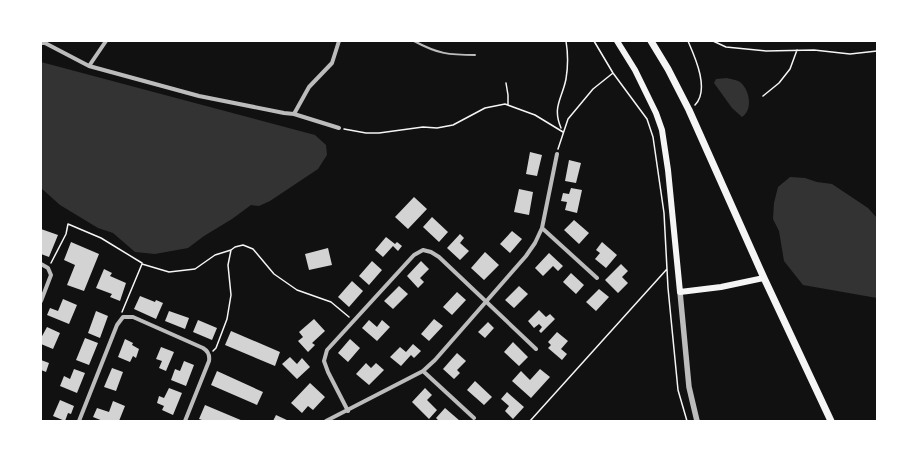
<svg xmlns="http://www.w3.org/2000/svg" width="918" height="462" font-family="Jost,sans-serif">
  <style>
    .water { fill: #333 }
    .building { fill: #d3d3d3 }
    .lines { fill: none; stroke-linecap: round; stroke-linejoin: round }
    .path { stroke: #f5f5f5; stroke-width: 1.5 }
    .service { stroke: #bcbcbc; stroke-width: 2 }
    .minor { stroke: #bcbcbc; stroke-width: 4 }
    .tertiary { stroke: #bcbcbc; stroke-width: 5.5 }
    .secondary { stroke: #f5f5f5; stroke-width: 6 }
    .trunk { stroke: #f5f5f5; stroke-width: 7 }
  </style>
  <rect width="100%" height="100%" fill="#111"/>
  <path class="water" d="M41,62l274,73 11,10 1,10 -9,14 -48,32 -11,5 -8,-1 -19,14 -28,17 -16,12 -33,6 -20,-2 -22,-19 -15,-5 -38,-23 -19,-17z
    M727,78c4,1 10,2 13,4 10,8 13,28 2,35l-10,-9 -18,-25 2,-4z
    M790,177l15,1 12,4 15,2 36,24 9,10v80l-74,-13 -19,-24 -5,-30 -6,-12 1,-16 4,-16z"/>
  <path class="building" d="M530,152l12,3 -5,21 -11,-2z
    M569,160l12,3 -5,20 -11,-2z
    M571,188l11,2 -5,23 -12,-3 2,-8 -6,-1 2,-8 6,1z
    M519,189l14,3 -4,23 -15,-3z
    M414,197l13,12 -19,20 -13,-12z
    M432,217l16,15 -9,10 -16,-15z
    M574,220l15,13 -10,11 -15,-14z
    M41,229l17,6 -9,22 -8,-3z
    M512,231l10,8 -12,14 -10,-9z
    M460,234l4,4 -4,5 9,8 -9,9 -13,-12z
    M386,237l9,7 2,-2 5,4 -4,5 -5,-5 -10,11 -8,-7z
    M71,242l28,12 -15,37 -17,-6 8,-20 -11,-5z
    M602,242l15,13 -11,13 -11,-9 5,-6 -4,-3z
    M328,248l4,17 -23,5 -4,-16z
    M485,252l14,13 -15,15 -13,-12z
    M549,253l14,13 -5,5 -5,-5 -10,10 -8,-8z
    M372,261l10,9 -13,15 -10,-9z
    M421,261l8,8 -9,9 4,4 -6,6 -11,-12z
    M621,264l7,7 -6,6 6,6 -10,10 -13,-13z
    M104,269l8,4 -2,3 16,7 -6,18 -10,-4 2,-3 -16,-6z
    M571,273l13,12 -8,9 -13,-12z
    M352,281l11,10 -14,16 -11,-10z
    M399,286l9,8 -15,15 -9,-8z
    M519,286l9,8 -14,14 -9,-8z
    M599,289l10,8 -13,14 -10,-9z
    M457,292l9,8 -14,15 -9,-8z
    M140,296l15,6 1,-2 7,3 -7,16 -22,-10z
    M63,299l14,6 -8,19 -22,-9 3,-7 8,3z
    M539,310l7,7 4,-3 5,5 -14,14 -2,-2 3,-4 -3,-3 -5,4 -6,-7z
    M96,311l12,5 -8,22 -12,-5z
    M169,311l20,7 -4,11 -20,-8z
    M314,319l11,12 -13,12 3,2 -7,7 -10,-11 5,-4 -4,-5z
    M434,319l9,7 -14,15 -8,-7z
    M198,320l19,8 -5,12 -19,-8z
    M369,320l8,7 5,-7 8,7 -13,14 -15,-13z
    M488,322l6,6 -9,10 -7,-6z
    M47,327l13,6 -7,16 -12,-5v-6z
    M231,331l49,21 -5,14 -50,-21z
    M557,332l11,9 -7,8 6,5 -5,6 -14,-12 3,-3 -3,-3z
    M85,338l13,5 -9,22 -13,-5z
    M125,339l8,4 -1,2 7,4 -3,9 -3,-2 -3,6 -12,-5z
    M350,339l10,9 -12,14 -10,-9z
    M513,342l15,15 -9,9 -15,-14z
    M413,344l8,7 -7,7 -3,-3 -10,11 -11,-9 10,-10 6,5z
    M161,347l13,5 -8,19 -7,-3 3,-7 -6,-2z
    M457,353l9,8 -9,9 3,3 -6,6 -11,-10z
    M290,357l7,7 5,-6 8,9 -13,12 -15,-15z
    M41,360l8,3 -3,9 -5,-2z
    M184,361l10,4 -8,21 -15,-6 4,-11 5,2z
    M366,363l5,5 5,-5 8,7 -15,15 -13,-11z
    M112,368l11,4 -7,19 -12,-4z
    M74,369l11,4 -8,20 -17,-7 4,-10 6,3z
    M540,369l10,8 -19,21 -19,-17 9,-10 9,9z
    M217,371l46,21 -6,13 -46,-20z
    M475,381l17,16 -8,8 -17,-15z
    M310,383l15,14 -12,13 -5,-4 -6,7 -11,-10z
    M169,388l13,5 -9,22 -11,-5 2,-4 -7,-3 2,-7 5,2z
    M425,388l7,7 -5,5 10,10 -8,9 -17,-17z
    M507,392l17,15 -11,12 -8,-8 4,-5 -8,-7z
    M60,400l14,6 -3,8 -3,-1 -3,8 -12,-5z
    M113,401l12,5 -6,15h-16l-10,-4 4,-9 12,4z
    M205,405l38,16h-38l-6,-2z
    M445,408l15,13h-21l-3,-3z
    M276,415l13,6h-16z"/>
  <g class="lines">
    <path class="path" d="M594,41l19,32 34,46 6,18 11,76 4,75 10,102 9,31
      M688,41c7,16 22,49 7,64
      M713,41l13,6 40,4 48,-1 36,4 27,-3
      M506,83l2,12v10
      M763,96l16,-13 11,-14 7,-19
      M561,128c-9,-21 1,-29 5,-49 2,-12 2,-26 0,-38
      M344,129l22,4h13l44,-6 14,1 16,-3 32,-17 20,-4 30,11 28,17
      M558,149l10,-30 25,-30 20,-16
      M51,263l15,-29 2,-10 33,14 41,25
      M122,312l20,-48 27,8 26,-3 20,-14 16,-5
      M213,351l3,-3 11,-29 4,-24 -3,-30 3,-15 4,-3 8,-2 10,4 21,25 23,16 34,12 18,15
      M530,421l137,-152"/>
    <path class="service" d="M414,41c24,13 35,14 61,14"/>
    <path class="minor" d="M41,43h4l44,23 110,30 85,17 10,1 45,14
      M89,66l17,-25
      M294,114l15,-27 23,-24 7,-22
      M542,228l55,50
      M41,264l7,4 3,7 -10,26
      M423,371l51,47
      M348,411l-20,-39 -4,-11 3,-11 87,-95 9,-5 8,2 8,5 97,92
      M79,421l38,-96 6,-8h10l70,31c5,3 7,7 6,13l-24,60
      M326,421l97,-50 12,-11 91,-104 9,-13 7,-15 15,-74"/>
    <path class="tertiary" d="M680,292l9,95 8,34"/>
    <path class="secondary" d="M617,41l18,29 21,43 6,17 6,40 12,122 41,-5 43,-9"/>
    <path class="trunk" d="M651,41l17,28 21,41 75,168 67,143"/>
  </g>
  <rect width="918" height="462" fill="none" stroke="#ffffff" stroke-width="84"/>
</svg>
